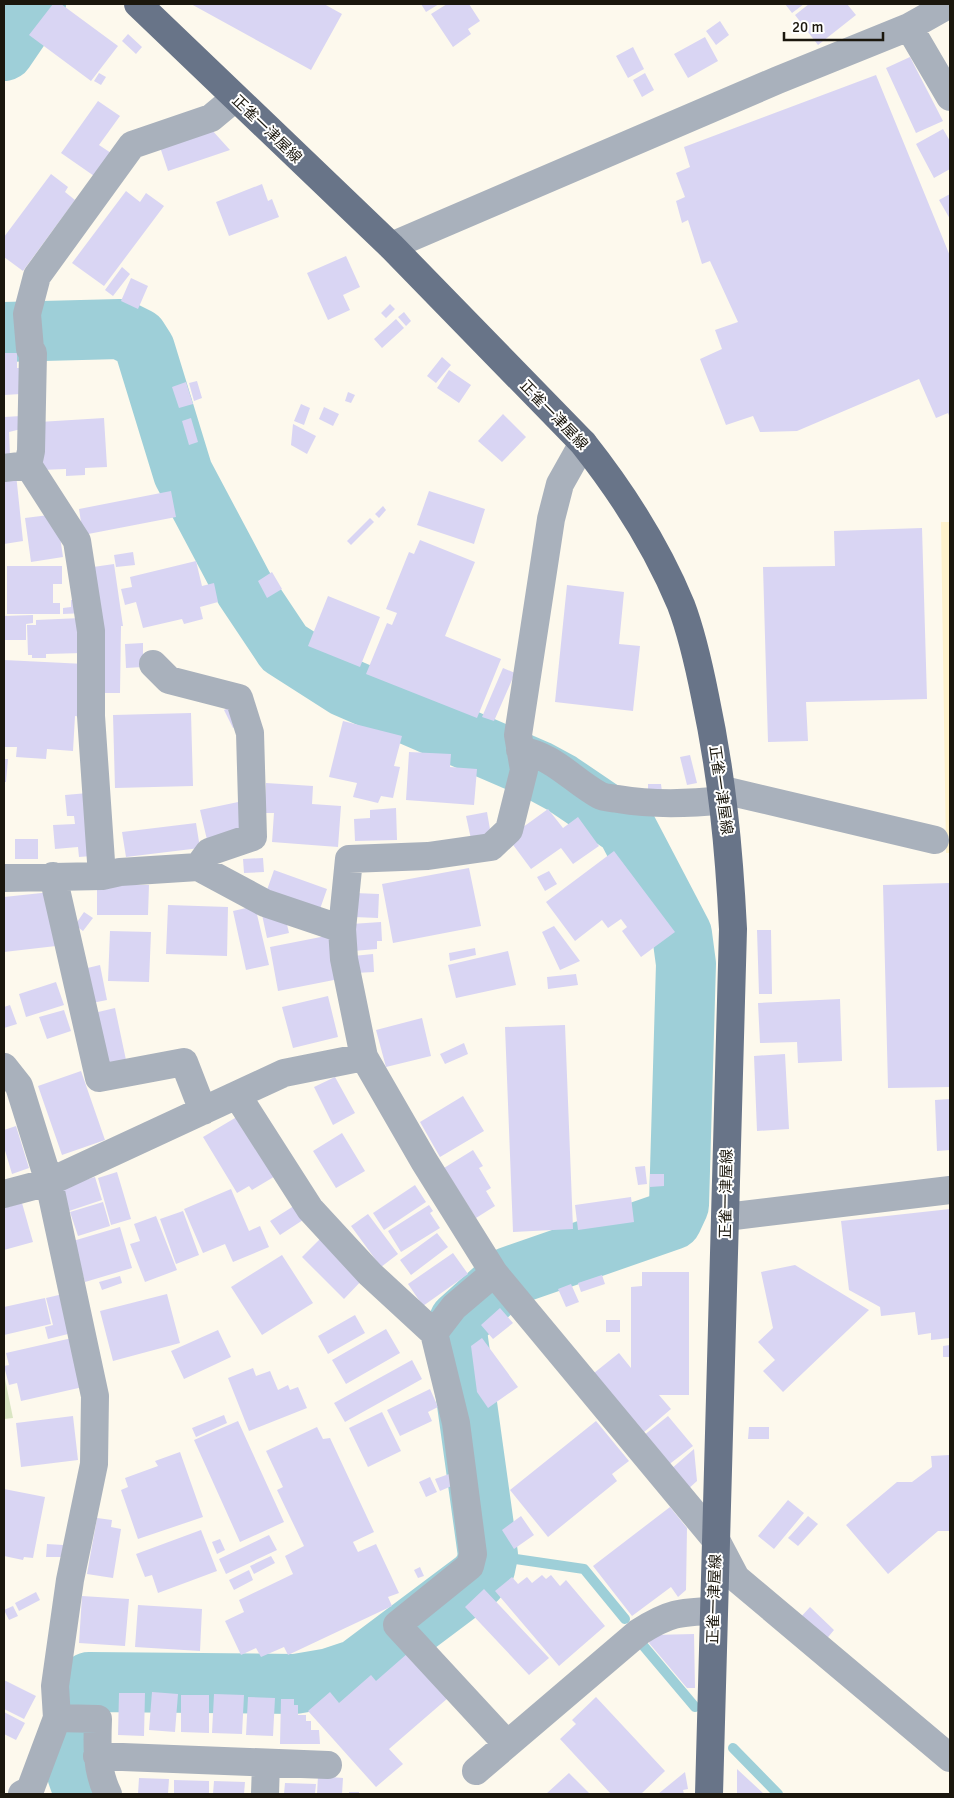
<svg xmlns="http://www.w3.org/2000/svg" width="954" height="1798" font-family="Signika,'Noto Sans JP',sans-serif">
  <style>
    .built { fill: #fef2cc }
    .green { fill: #dae6c3 }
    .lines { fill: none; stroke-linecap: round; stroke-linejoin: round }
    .stream { stroke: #9ecfd8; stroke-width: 10 }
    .river { stroke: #9ecfd8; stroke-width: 60 }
    .building { fill: #d9d5f3 }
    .minor { stroke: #a9b1bc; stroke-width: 28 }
    .major { stroke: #687488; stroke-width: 28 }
    .labels { text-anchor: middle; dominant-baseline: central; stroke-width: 4; stroke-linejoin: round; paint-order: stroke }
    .street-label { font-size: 15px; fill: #1b170d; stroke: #fff }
  </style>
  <rect width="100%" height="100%" fill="#fdf9ed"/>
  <path class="built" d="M941,522h9v331h-4z"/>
  <path class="green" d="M4,1374l9,44 -9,1z"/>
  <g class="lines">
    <path class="stream" d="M488,1555l96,14 41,50
      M641,1643l54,64
      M733,1748l45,46"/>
    <path class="river" d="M4,51l32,-47
      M4,332l116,-3 18,9 7,11 38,124 61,115 40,60 61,39 192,83 24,13 65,44 56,107 4,30 -7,241 -7,15 -164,57 -49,44 -2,11 31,223 -3,14 -8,10 -120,90 -27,9 -35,6 -206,-2 -11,8 -1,84 7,20"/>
  </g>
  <path class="building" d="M53,4h8l57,42 -27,35 -62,-46z
    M191,4h133l18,10 -31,56z
    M421,4h18l-13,8z
    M447,4h22l11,17 -12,8 3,5 -18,13 -22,-33z
    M785,4h19l-12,9z
    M809,4h38l9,11 -38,30 -23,-30z
    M720,21l9,14 -13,10 -10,-14z
    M128,34l14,13 -6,7 -14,-13z
    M705,37l13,24 -30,17 -14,-24z
    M633,47l11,22 -16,9 -12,-22z
    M910,57l33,64 -27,12 -30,-65z
    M99,73l7,4 -5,8 -7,-4z
    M645,73l9,17 -12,7 -9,-17z
    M876,75l74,181v162l-2,-5 -12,5 -17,-39 -122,52 -37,1 -7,-16 -27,9 -26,-66 22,-10 -7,-19 23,-8 -28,-61 -8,3 -14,-44 -6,3 -6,-22 9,-4 -9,-24 14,-6 -6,-20z
    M98,101l22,15 -21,29 15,10 -17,23 -36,-25z
    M211,129l19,21 -62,21 -8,-24z
    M943,129l7,12v28l-16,9 -18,-34z
    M51,174l17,13 -3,5 10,8 -52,71 -19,-14v-20z
    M262,184l6,17 4,-2 7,18 -50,19 -13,-34z
    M126,191l14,11 6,-9 18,13 -60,80 -32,-23z
    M950,194v25l-11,-19z
    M346,256l14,31 -17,8 7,15 -22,10 -21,-47z
    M122,267l8,7 -17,22 -8,-6z
    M131,278l17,8 -10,23 -17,-8z
    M390,304l5,5 -9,9 -5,-5z
    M404,312l7,9 -5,5 -8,-9z
    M396,319l8,9 -22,20 -8,-9z
    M4,353h13v15h4v26l-17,1z
    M442,357l9,8 -15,18 -9,-7z
    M449,370l22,15 -12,18 -22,-15z
    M197,381l5,17 -8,3 -5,-18z
    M186,382l7,22 -14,4 -7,-21z
    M348,392l7,3 -4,8 -6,-2z
    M301,404l9,4 -6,17 -10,-4z
    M324,407l15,7 -6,12 -14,-7z
    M503,414l23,23 -24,25 -24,-21z
    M21,416v13l-12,3 1,24h-6v-39z
    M104,418l3,49 -22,1v7l-19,1v-7l-25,1 -2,-48z
    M191,418l7,24 -9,3 -7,-24z
    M293,424l23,12 -9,18 -16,-9z
    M16,474l7,67 -19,3v-69z
    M171,491l5,26 -93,18 -4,-26z
    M429,491l56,18 -11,35 -57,-19z
    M383,506l3,4 -7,8 -4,-4z
    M49,515l9,7 5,35 -32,5 -6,-44z
    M370,518l4,4 -23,23 -4,-4z
    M922,528l5,171 -121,3 2,39 -40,1 -5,-175 72,-1 -1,-35z
    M420,540l55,22 -30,74 56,23 -24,59 -111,-44 21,-51 5,2 5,-12 -11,-4 23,-57 5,2z
    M133,552l2,13 -19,2 -2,-12z
    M196,561l6,25 12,-3 4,19 -18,5 3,12 -19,5 -2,-5 -39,9 -7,-26 -11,3 -4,-16 11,-2 -2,-10z
    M114,564l9,62h-2l-1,67h-26l-8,-125z
    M7,566h55v18h-9v19h7v11h-53z
    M272,572l10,17 -15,9 -9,-17z
    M567,585l57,7 -5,52 21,2 -7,65 -78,-9z
    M328,596l52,21 -20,50 -52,-21z
    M71,600h13l1,13 -22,1v-6l8,-1z
    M33,615v8l-7,1v16h-22v-24z
    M81,618l1,35 -36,1v4h-14v-3h-4l-1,-30h9v-5z
    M143,643v24l-17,1 -1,-24z
    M4,660l81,4 -3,53 -7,-1 -2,35 -26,-2 -1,10 -30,-2 1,-10h-13z
    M503,668l12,5 -21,48 -12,-4z
    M232,706l9,18 -8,4 -9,-18z
    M191,713l2,73 -78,2 -2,-73z
    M343,721l59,15 -8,30 6,1 -7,31 -12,-2 -3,7 -25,-6 4,-14 -28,-6z
    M409,752l42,2 -1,13 27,2 -3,36 -68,-5z
    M690,755l7,28 -10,2 -7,-28z
    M4,759h4l-2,23h-2z
    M266,783l47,3 -1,18 29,2 -3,41 -66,-5 2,-29h-10z
    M648,784h13l1,8 -14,-1z
    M88,793l4,63 -13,1 -1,-10 -23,2 -2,-24 22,-1 -1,-8h-7l-2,-21z
    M243,801l8,33 -43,10 -8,-34z
    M396,808l1,32 -42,1 -1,-22 16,-1v-8z
    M548,809l15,19 15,-11 21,29 -26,18 -12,-16 -30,21 -23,-31z
    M487,812l4,23 -20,4 -5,-23z
    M196,823l4,25 -74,9 -4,-25z
    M15,839h23v20h-23z
    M614,851l61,81 -34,25 -19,-26 5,-4 -6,-8 -13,9 -6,-8 -27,21 -29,-39z
    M263,858l1,14 -20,1 -1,-14z
    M469,868l12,58 -88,17 -11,-59z
    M274,870l53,19 -7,20 -53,-19z
    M549,871l8,13 -12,7 -8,-14z
    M950,883v204l-62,1 -5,-203z
    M97,885h52l-1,30h-51z
    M51,892l5,54 -52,6v-55z
    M355,893l24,1 -1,24 -24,-1z
    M168,905l60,2 -1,49 -61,-2z
    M255,906l14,59 -23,5 -13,-59z
    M261,910l24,6 4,17 -22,5z
    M84,912l9,6 -10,13 -8,-6z
    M381,922l1,19h-5v8l-24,2 -2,-27z
    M554,926l26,35 -20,9 -18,-38z
    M757,930h14l1,64h-13z
    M110,931l41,1 -2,50 -41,-1z
    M331,935l8,44 -61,12 -8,-44z
    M475,948l1,7 -26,6 -1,-8z
    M508,951l8,34 -60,13 -8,-33z
    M373,954l1,18 -19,1 -2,-17z
    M100,965l7,35 -20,4 -8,-34z
    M576,974l2,11 -30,4 -1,-12z
    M56,982l8,23 -38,12 -7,-23z
    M328,996l10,41 -45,11 -11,-41z
    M840,999l2,62 -44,2 -1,-21 -37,1 -2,-40z
    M10,1005l7,19 -13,4v-21z
    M115,1008l11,52 -21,4 -11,-51z
    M64,1010l7,21 -24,8 -8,-22z
    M422,1018l9,38 -45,11 -10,-37z
    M565,1025l8,204 -60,3 -8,-205z
    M464,1043l4,11 -23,10 -5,-10z
    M785,1054l4,75 -32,2 -3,-75z
    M81,1071l24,69 -43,15 -24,-69z
    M335,1077l20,36 -22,12 -19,-38z
    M463,1096l21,35 -44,26 -20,-35z
    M950,1099v51l-13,1 -2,-51z
    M240,1115l37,60 -25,15 -3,-4 -12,7 -34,-56z
    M16,1126l13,42 -17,6 -8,-27v-17z
    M342,1133l23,38 -29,17 -23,-37z
    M473,1150l10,16 -4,2 12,20 -5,3 9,15 -19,12 -32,-50z
    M645,1166l2,18 -9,1 -3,-18z
    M117,1172l14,47 -20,6 -13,-47z
    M650,1174h14v12l-14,1z
    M95,1177l7,23 -33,11 -7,-24z
    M415,1185l11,17 -42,28 -11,-17z
    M231,1189l18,42 11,-5 9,21 -36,15 -8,-18 -22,9 -19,-44z
    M631,1197l3,25 -56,8 -3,-25z
    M103,1202l7,24 -32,10 -8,-24z
    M22,1203l11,39 -29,8v-42z
    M297,1204l9,14 -26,17 -10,-14z
    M429,1205l4,6 -3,2 10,15 -39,24 -13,-21z
    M950,1209v129l-19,2v-7l-13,2 -3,-23 -34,4 -1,-9 -31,-17 -8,-69z
    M183,1211l16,44 -23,9 -16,-45z
    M368,1214l30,40 -17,13 -30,-41z
    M156,1216l21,54 -32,12 -15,-38 10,-3 -6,-17z
    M120,1227l12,41 -47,14 -12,-41z
    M437,1233l11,14 -37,28 -11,-15z
    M323,1236l42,41 -21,22 -42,-42z
    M453,1253l15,21 -45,32 -15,-22z
    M282,1255l31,48 -51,32 -31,-48z
    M795,1265l74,45 -86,82 -20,-21 12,-11 -17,-18 15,-14 -12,-56z
    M642,1272h47v123h-30l12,14 -28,24 -49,-60 25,-20 12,15v-81l11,-1z
    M602,1275l3,9 -24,8 -3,-9z
    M120,1276l2,7 -20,7 -3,-8z
    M571,1284l8,18 -13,5 -8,-18z
    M63,1294l9,39 -24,6 -3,-12 8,-2 -7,-27z
    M167,1294l13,49 -67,18 -13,-50z
    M45,1298l6,26 -47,11v-28z
    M500,1308l13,15 -20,16 -12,-14z
    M355,1315l10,18 -37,21 -10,-18z
    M606,1320h14v12h-14z
    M386,1329l14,24 -54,31 -14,-24z
    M218,1330l13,27 -47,22 -13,-28z
    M72,1338l11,49 -62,14 -4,-18 -8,2 -5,-19 5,-1 -3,-12z
    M482,1338l36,49 -30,21 -11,-16 -6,-46z
    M950,1345v12h-7v-11z
    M412,1360l10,19 -77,43 -11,-19z
    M253,1368l3,8 14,-5 8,19 10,-5 2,5 8,-3 9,21 -58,23 -21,-53z
    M430,1389l8,18 -10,5 4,9 -32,15 -13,-26z
    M382,1412l19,39 -33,16 -19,-39z
    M224,1415l3,8 -31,14 -4,-9z
    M73,1416l5,44 -57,7 -5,-44z
    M668,1416l25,30 -26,20 -24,-30z
    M238,1421l46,101 -44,20 -46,-102z
    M596,1421l33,40 -17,13 5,7 -69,56 -38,-47z
    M317,1427l6,12 7,-1 44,94 -21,10 5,10 18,-8 23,49 -11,4 4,9 -104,49 -4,-8 -23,10 -5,-9 -15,7 -16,-34 19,-9 -5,-12 54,-26 -8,-18 19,-10 -27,-56 6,-3 -17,-36z
    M749,1427h20v12h-21z
    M694,1449l3,32 -10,9 -17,-20z
    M180,1452l23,65 -65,22 -17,-49 7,-3 -3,-9 33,-12 -3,-5z
    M950,1455v76h-12l-50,43 -42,-49 51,-43h15l20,-15 -1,-11z
    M449,1474l5,11 -14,6 -5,-12z
    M430,1477l7,15 -11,5 -7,-15z
    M4,1489l41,8 -12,61 -9,-1 -1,3 -19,-4z
    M788,1500l16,13 -30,36 -16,-13z
    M670,1507l17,21 -1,62 -8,7 -7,-10 -39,29 -39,-50z
    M521,1516l13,19 -20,14 -12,-19z
    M808,1516l10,8 -20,22 -10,-8z
    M97,1518l15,2 -1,7 10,2 -8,49 -26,-4z
    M201,1530l16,41 -59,22 -6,-18 -7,2 -9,-23z
    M269,1535l8,15 -51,24 -7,-15z
    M220,1539l5,11 -8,4 -5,-12z
    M47,1544l16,1v12h-17z
    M271,1556l4,7 -21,11 -4,-8z
    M420,1567l4,9 -6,2 -4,-8z
    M249,1570l4,10 -19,10 -5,-10z
    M542,1575l4,4 5,-4 9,11 6,-6 39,46 -46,40 -64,-75 17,-14 6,7 9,-7 5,6z
    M484,1589l65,69 -20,17 -64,-68z
    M36,1592l4,8 -21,11 -4,-8z
    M82,1596l47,3 -4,47 -46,-3z
    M138,1605l64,4 -2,42 -65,-4z
    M13,1606l5,10 -9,4 -5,-10z
    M810,1607l24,23 -10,12 -25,-23z
    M694,1634l1,54h-8l-38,-45 3,-8z
    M408,1653l40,45 -59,51 14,15 -27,23 -68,-76 22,-19 9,11 32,-28 5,6z
    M4,1680l32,16 -12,23 -20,-10z
    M152,1692l26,2 -3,38 -26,-2z
    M119,1693h26l-1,43 -26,-1z
    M214,1694l30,1 -2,39 -30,-1z
    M181,1695h28v38l-28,-1z
    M248,1697l27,1 -2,38 -27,-1z
    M596,1697l69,74 -24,23h-30l-51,-55 16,-15 -4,-4z
    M281,1699h13v6h4v10h8v6h5v9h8l1,14h-40z
    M4,1712l21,11 -9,17 -12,-6z
    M737,1769l27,25h-27z
    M685,1772l3,17 -5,1 1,4h-26z
    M569,1773l21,21h-44z
    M318,1776l25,2 -1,16h-25z
    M139,1778l30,1 -1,15h-30z
    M174,1780l35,1v13h-35z
    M214,1781l31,1 -1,12h-31z
    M285,1783l31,1 -1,10h-31z
    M349,1792h10v2h-10z"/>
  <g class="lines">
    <path class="minor" d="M909,27l41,70
      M391,246l387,-166 131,-53 41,-23
      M28,465l49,76 14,90v85l11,160
      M4,468l24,-3 3,-14 2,-98 -3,-4 -3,-35 10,-38 95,-131 79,-27 24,-20
      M153,664l16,16 70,18 11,35 3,104 -44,15 -11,15
      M520,750c34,6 52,30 79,45 5,3 13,3 19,4 35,6 70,5 106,1
      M723,790l212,50
      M53,876l46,202 85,-16 19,49
      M4,878l98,-2 18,-4 78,-5 67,36 77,26 2,30 20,98 60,104 70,112 222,267 20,38 214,180
      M342,929l7,-70 79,-3 63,-9 18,-17 15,-60 -6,-35 33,-216 9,-35 23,-41
      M4,1067l15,19 30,96 46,214 -1,68 -24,116 -15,106 2,32 -27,72 -8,4
      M237,1095l73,114 60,65 64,59
      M4,1194l45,-12 235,-109 80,-16
      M726,1217l224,-27
      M494,1273l-40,34 -20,26 22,90 17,131 -3,12 -73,59 110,119
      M57,1718l41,1c-1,26 -2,51 10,75
      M97,1756l231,9
      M476,1771l163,-139c30,-19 40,-20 75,-21
      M265,1794l1,-31"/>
    <path class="major" d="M138,4l253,242 192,197c38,48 74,104 98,162 11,29 18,61 24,91 17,80 24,152 28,233l-24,865"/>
  </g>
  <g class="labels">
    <g class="street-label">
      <text transform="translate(267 129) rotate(44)">正雀一津屋線</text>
      <text transform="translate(554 415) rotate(46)">正雀一津屋線</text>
      <text transform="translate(721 790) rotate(82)">正雀一津屋線</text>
      <text transform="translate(726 1194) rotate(-89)">正雀一津屋線</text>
      <text transform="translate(714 1599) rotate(-88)">正雀一津屋線</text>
    </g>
  </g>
  <rect width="954" height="1798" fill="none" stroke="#1b170d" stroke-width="10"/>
  <path d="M784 32v8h99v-8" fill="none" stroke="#1b170d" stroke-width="2.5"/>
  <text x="792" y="32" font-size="15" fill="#1b170d" stroke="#ffffff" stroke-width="4" paint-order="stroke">20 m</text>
</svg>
